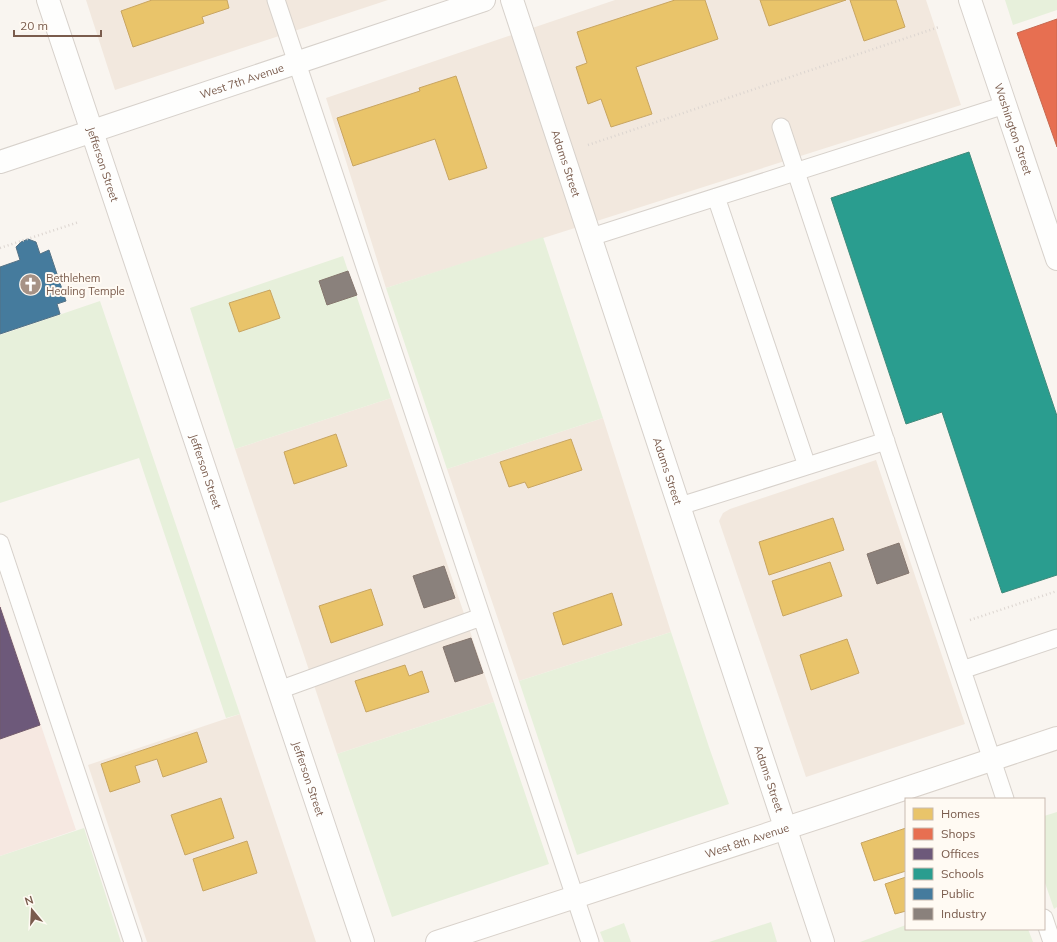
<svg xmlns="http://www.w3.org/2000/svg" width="1057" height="942" font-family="Mulish,sans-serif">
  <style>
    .residential { fill: #f2e8de }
    .commercial { fill: #f6e8e1 }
    .green { fill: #e7f0db }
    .homes { fill: #e9c46a; stroke: #c8a561 }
    .shops { fill: #e76f51; stroke: #c66950 }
    .offices { fill: #6d597a; stroke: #715a6c }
    .schools { fill: #2a9d8f; stroke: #428a7b }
    .public { fill: #457b9d; stroke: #557285 }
    .industry { fill: #8a817c; stroke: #85766e }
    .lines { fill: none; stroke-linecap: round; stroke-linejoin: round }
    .lane-casing { stroke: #d7d1cb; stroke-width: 19 }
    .street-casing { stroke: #d7d1cb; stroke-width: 24 }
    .secondary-casing { stroke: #d9d2cb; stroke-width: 24 }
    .path { stroke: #dcd5d0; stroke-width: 2.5; stroke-dasharray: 1 3; stroke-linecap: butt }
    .lane { stroke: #fefefd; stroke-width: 17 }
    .street { stroke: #fefefd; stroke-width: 22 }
    .secondary { stroke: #fefefd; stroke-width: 22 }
    .labels { text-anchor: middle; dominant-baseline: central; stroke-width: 4; stroke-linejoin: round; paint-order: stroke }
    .street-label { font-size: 11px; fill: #7a5c4d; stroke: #fffaf3 }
    .poi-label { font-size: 11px; fill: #7a5c4d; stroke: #fffaf3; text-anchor: start }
  </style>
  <rect width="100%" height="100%" fill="#f9f5f0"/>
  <path class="residential" d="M86,0h302l-273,90z
    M615,0h311l35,105 -575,183 -60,-190z
    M391,398l103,304 -157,52 -102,-305z
    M603,418l68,214 -152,49 -72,-212z
    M876,460l89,264 -159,53 -87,-256 4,-8 7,-4z
    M240,714l76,228h-169l-59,-177z"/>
  <path class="commercial" d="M0,603l76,227 -76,26z"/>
  <path class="green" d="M1005,0h52v10l-44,15z
    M543,237l60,181 -156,51 -61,-181z
    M343,256l48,142 -156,51 -45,-141z
    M100,301l140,413 -14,4 -87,-260 -139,45v-168z
    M671,632l38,115 20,57 -152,51 -58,-174z
    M494,702l55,162 -157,53 -55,-163z
    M1057,812v95l-3,2 -10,-29v-64z
    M84,828l37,114h-121v-86z
    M771,922l6,20h-68z
    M624,923l7,19h-27l-4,-10z
    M906,925v4h122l5,13h-173z"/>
  <path class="homes" d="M152,0h75l2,8 -27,9 2,6 -71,24 -12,-36z
    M675,0h30l13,39 -82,28 16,47 -41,13 -10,-28 -13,5 -12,-37 11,-4 -10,-31z
    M760,0h86l-77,26z
    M850,0h46l9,27 -41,14z
    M456,76l31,92 -38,12 -14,-41 -82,27 -16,-48 83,-27 -1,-3z
    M270,290l10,28 -41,14 -10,-29z
    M336,434l11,32 -53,18 -10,-32z
    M571,439l11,31 -54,18 -3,-6 -16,5 -9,-25z
    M833,518l11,32 -75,25 -10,-33z
    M830,562l12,34 -59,20 -11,-35z
    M371,589l12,36 -52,18 -12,-37z
    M612,593l10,32 -59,20 -10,-32z
    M847,639l12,34 -48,17 -11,-35z
    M405,665l4,11 13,-5 7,21 -63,20 -11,-31z
    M197,732l10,30 -44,15 -6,-18 -22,7 5,16 -30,10 -9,-28z
    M221,798l13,40 -49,17 -14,-40z
    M906,828v43l-32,10 -13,-38z
    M247,841l10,32 -54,18 -10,-32z
    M906,877v34l-11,3 -10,-30z"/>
  <path class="shops" d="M1057,19v128l-40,-114z"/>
  <path class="offices" d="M0,607l40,118 -40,14z"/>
  <path class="schools" d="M969,152l88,264v159l-55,18 -60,-181 -36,12 -75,-226z"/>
  <path class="public" d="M28,239l8,3 4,12 9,-4 17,51 -9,3 3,10 -60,20v-67l20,-7 -4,-13 5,-5z"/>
  <path class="industry" d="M348,271l9,24 -30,10 -8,-24z
    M899,543l10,30 -32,11 -10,-30z
    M444,566l11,32 -31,10 -11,-32z
    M471,638l12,35 -28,9 -12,-35z"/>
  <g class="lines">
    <defs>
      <path id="lane" d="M276,0l314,942
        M781,127l224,672
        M591,237l414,-132
        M807,466l79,-25
        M680,506l127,-40 -91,-269
        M0,543l133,399
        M962,670l95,-32
        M279,690l202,-73
        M1044,918l8,24"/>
      <g id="street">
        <path id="s1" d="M48,0l315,942"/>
        <path id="s2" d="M512,0l311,942"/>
        <path id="s3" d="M970,0l87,259"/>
        <path id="s4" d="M0,162l484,-162"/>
      </g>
      <g id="secondary">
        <path id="s5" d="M437,942l386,-126 234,-78"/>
      </g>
    </defs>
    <use href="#lane" class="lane-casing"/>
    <use href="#street" class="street-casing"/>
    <use href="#secondary" class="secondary-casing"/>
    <path class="path" d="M588,145l351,-118
      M0,248l79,-26
      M970,620l87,-29"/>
    <use href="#lane" class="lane"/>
    <use href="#street" class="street"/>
    <use href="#secondary" class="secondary"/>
  </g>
  <defs>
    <symbol id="church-disc" viewBox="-11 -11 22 22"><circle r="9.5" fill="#a69286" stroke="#fffaf3"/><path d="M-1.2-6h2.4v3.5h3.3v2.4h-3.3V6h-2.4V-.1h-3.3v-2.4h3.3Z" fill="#fff"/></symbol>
  </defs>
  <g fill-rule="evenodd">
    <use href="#church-disc" x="18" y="272" width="25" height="25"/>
  </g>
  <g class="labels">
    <g class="street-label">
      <text stroke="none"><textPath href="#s4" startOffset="255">West 7th Avenue</textPath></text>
      <text stroke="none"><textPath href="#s3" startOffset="136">Washington Street</textPath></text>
      <text stroke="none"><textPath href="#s2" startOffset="172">Adams Street</textPath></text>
      <text stroke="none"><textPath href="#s1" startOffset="173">Jefferson Street</textPath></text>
      <text stroke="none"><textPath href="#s1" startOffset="497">Jefferson Street</textPath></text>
      <text stroke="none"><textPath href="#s2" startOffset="496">Adams Street</textPath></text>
      <text stroke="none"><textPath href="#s1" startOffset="821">Jefferson Street</textPath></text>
      <text stroke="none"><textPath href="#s2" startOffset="820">Adams Street</textPath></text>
      <text stroke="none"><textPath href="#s5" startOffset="326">West 8th Avenue</textPath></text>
    </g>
    <g class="poi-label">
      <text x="46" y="278">Bethlehem<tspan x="46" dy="13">Healing Temple</tspan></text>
    </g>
  </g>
  <rect x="905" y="798" width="140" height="132" fill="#fffaf3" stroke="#cabbb1"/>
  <rect x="913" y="808" width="20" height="12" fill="#e9c46a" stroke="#cabbb1"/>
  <text x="941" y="818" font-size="12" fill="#7a5c4d">Homes</text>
  <rect x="913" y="828" width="20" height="12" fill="#e76f51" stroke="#cabbb1"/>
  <text x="941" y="838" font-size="12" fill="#7a5c4d">Shops</text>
  <rect x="913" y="848" width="20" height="12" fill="#6d597a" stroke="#cabbb1"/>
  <text x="941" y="858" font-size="12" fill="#7a5c4d">Offices</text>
  <rect x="913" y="868" width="20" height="12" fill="#2a9d8f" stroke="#cabbb1"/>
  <text x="941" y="878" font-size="12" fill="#7a5c4d">Schools</text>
  <rect x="913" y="888" width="20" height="12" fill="#457b9d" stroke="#cabbb1"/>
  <text x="941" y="898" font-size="12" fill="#7a5c4d">Public</text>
  <rect x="913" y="908" width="20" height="12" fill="#8a817c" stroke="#cabbb1"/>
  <text x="941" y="918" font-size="12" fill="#7a5c4d">Industry</text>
  <g transform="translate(32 910) rotate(342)" stroke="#fffaf3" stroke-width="3" paint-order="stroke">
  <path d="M0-3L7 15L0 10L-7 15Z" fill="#7a5c4d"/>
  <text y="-6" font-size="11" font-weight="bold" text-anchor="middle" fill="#7a5c4d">N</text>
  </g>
  <path d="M14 30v6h87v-6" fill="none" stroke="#7a5c4d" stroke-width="2"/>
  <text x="20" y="30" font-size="12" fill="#7a5c4d" stroke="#fffaf3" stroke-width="3" paint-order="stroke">20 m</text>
</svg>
